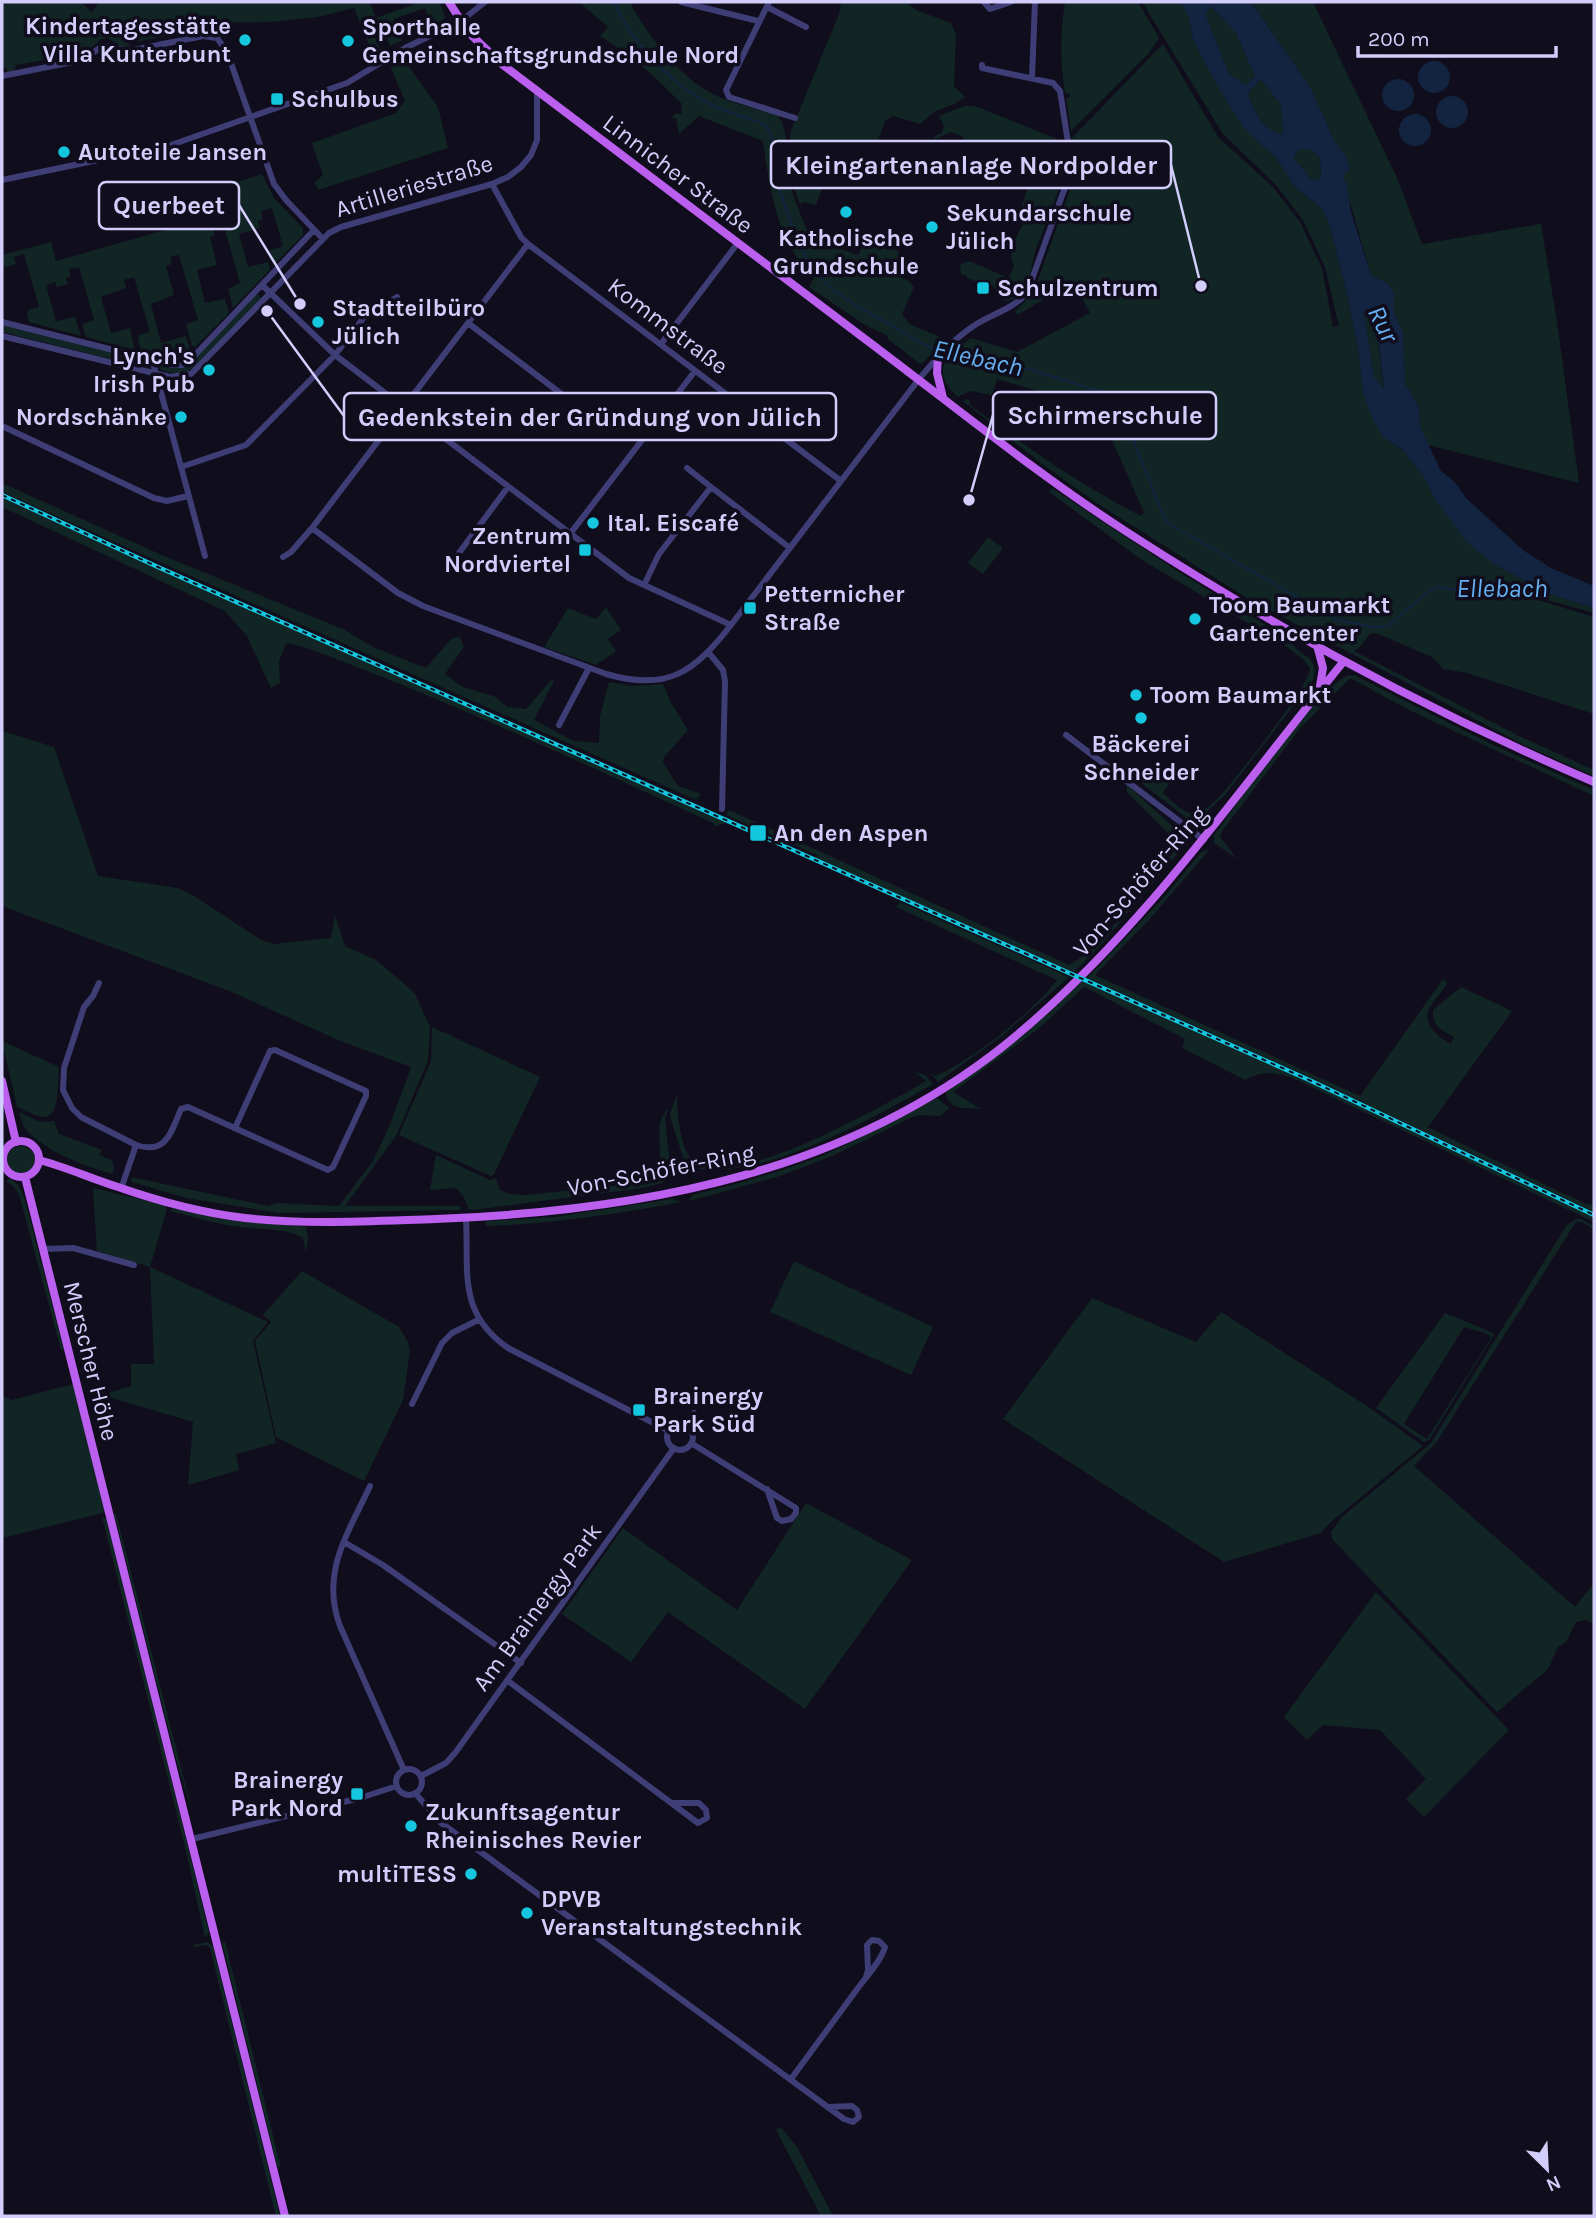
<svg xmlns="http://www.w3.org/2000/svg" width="1596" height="2218" font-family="Karla,sans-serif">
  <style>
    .green { fill: #112525; fill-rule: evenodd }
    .water { fill: #122440; fill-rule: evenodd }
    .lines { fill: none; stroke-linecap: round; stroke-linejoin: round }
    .stream { stroke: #122440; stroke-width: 2 }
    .minor { stroke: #3f3d76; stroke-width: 6 }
    .major { stroke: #bb5fef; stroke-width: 8 }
    .rail-casing { stroke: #15c7de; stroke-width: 4.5 }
    .rail { stroke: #100d1c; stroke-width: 2; stroke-dasharray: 5; stroke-linecap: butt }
    .poi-dot { fill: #15c7de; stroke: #100d1c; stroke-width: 2.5 }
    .labels { text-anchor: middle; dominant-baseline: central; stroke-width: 7; stroke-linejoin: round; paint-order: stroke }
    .poi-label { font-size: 24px; font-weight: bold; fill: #d2cdfa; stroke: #100d1c; text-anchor: start }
    .street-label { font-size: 24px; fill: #d2cdfa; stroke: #100d1c }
    .water-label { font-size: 26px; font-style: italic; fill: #65aef0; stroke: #100d1c }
    .leader { fill: none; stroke: #d2cdfa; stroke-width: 2.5 }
    .callout-dot { fill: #d2cdfa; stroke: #100d1c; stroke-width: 2.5 }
    .callout { fill: #100d1c; stroke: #d2cdfa; stroke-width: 2.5 }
    .callout-label { font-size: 26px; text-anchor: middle; font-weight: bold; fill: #d2cdfa }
  </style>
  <rect width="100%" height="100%" fill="#100d1c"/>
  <path class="green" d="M2,2h79l11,10 7,-10h271l6,16 41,-15 23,-1 5,15 -4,7 -13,6 -1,-2 4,-2 -6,-18 -31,11 8,22 -12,5 -6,-15 -10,3 6,15 -8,3 -18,-44 -37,9 -46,5 -59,1 -3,3 6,6 -4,2 -8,-5 -73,14 -1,5 -10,-2 -11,-8 -7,1 -18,17v-3l-67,12 -2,6 -8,2 1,-5 -5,1z
    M579,2h51c16,32 52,78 85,93 19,9 42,14 63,20 13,21 7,47 13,71 4,18 13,35 19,52l48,17 12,-24 4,2 5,10 19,8 2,6 -3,9 2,5 -2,5 12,5 5,6 -12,27 8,10 32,14v5l-19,20 -3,1 -32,-25v-3l-23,-11 -56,-38 6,-11c-6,-6 -14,-12 -19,-20 -21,-30 -28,-79 -33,-115l-64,-25 -20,18 -3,-16 -6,1 6,-6 5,1 1,-10c-28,-28 -47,-47 -82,-68l8,-9z
    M841,2h65l10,8 35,13 5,11 -2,52 11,11 -9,6 -22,9 -14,12 -27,-8 -8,5 -16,46h-3l3,14 -49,-16v-3l-4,-1 -15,18 21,10 -6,16 -11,-3 -5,2c-10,-25 -14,-47 -9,-73l48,-117z
    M1065,2h73l20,34v4l-10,14 -77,77 -5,-33 4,-1 -1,-4h-4c-5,-29 -5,-61 0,-91z
    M1142,2h39l8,16 4,22 25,47 26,40 32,31 18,28 27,22 8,14 18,72 11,54 5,45 20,44 19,12 22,28 11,22 60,66 31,16 11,12 13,1 44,14v5l-58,-16 -1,2 59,18v97l-127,-41 -24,-4 -11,-12 -56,-24 -6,1 -10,13 -6,4 165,85 75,34v6l-72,-32 -275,-146 -152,-96 -54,-39 -78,-62 4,-2 3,2 -1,3c55,42 110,80 172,112l3,-4 -41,-92 -10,-13 -96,-28 -5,16 -22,-4 -12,6c-29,-26 -12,-41 13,-59l46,14 73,-39 -17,-32 -55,34 -4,-3 19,-18 42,-118 -6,-35 94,-97 55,93 55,50 27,35 22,46 11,59 6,-1 -14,-59 -22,-47 -27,-35 -53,-51z
    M1251,2h62l84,176 25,66 119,-20 16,98 22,161 -151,-38 -8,-18 -1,-19 -14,-25 -2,-50 -9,-20v-20l-6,-9 -17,-9 -28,-97 3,-7 4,-2 -4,-13 -12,-16 -24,-53z
    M1211,7l25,26 19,43 -9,10 -17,-12 -24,-61z
    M402,57l36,50 10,41 -130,42 -3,-8 8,-7 -11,-32 84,-30 9,-12 -15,-36z
    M1261,79l20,26 2,29c-20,-2 -30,-24 -35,-41z
    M965,106h10l87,35 6,15v9l-33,87 -6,28 -8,14 -8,6 -9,1 -11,-15 -5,-2 -1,2 -20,-8v-2l-6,-2 -1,-9 9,-4 40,17 5,-12c-8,-18 4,-30 11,-46l-4,-11 8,-26c-4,-9 -15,-8 -19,-19l-27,-10 -10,4 -10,-21 -12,-5 -17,8 1,-4 7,-3 2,-7 -5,-10z
    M1300,149h10l10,9 1,18 -3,4h-6l-19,-23z
    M262,174l12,24 29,30v7l-29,30 -4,-15 13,-4 -11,-38 -11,3 2,9 -5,1 2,7 -21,6 9,33 20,-5 2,8 -37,38 -5,-19 12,-6 -17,-60 -11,2 3,10 -5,2 7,28 -20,5 8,33 20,-4 4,14 -34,34 -3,-1 -6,-22 12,-4 -19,-65 -9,2 2,7 -6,2 8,29 -23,9 10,39 25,-7 5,16 -13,9 -37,-10 -3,-13 1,-3 11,-3 -16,-55 -10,3 2,8 -25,9 10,36 19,-5 5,22 -49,-13 -4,-13 12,-4 -15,-53 -10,2 2,8 -5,1 2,6 -11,3 -2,-5 -9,3 10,36 19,-4 6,19 -52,-14 -2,-8 2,-4 10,-3 -15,-53 -10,3 2,7 -14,4v-13l49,-13 5,19 134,-38 -2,-9 45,-12 -4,-17z
    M257,294l5,4 -69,70c-11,8 -23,6 -34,1v-5l24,3 7,-3z
    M1368,309l6,5 10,76 -10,-13 -10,-65z
    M2,325l147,36 1,5 -3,2 -145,-36z
    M2,483l162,73 181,74 28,17 53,21 26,-30 8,-1 4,10 -19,27 18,13 33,10 11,10 19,2 26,-30 2,2 -20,39 40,21 25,2 1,-27 9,-34 22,4 32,-2 7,17 18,29 -23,26 -2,6 15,24 23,8 -5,6 -694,-308z
    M1052,488l122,81 116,71c8,17 31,15 23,40l-88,115 -18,17 -19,7 -48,-37 7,-12h8l13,10v5l-5,8c7,6 20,21 30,20 7,0 14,-5 19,-9 17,-15 97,-118 98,-135l-6,-9 -24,-18 -138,-82 -93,-68z
    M2,498l725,325 -12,3 -2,-3c-135,-62 -270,-125 -409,-176l-18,-4 -7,19 1,21 -9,5 -24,-52 -22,-25 -223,-104z
    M988,537l15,11 -20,26 -15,-11z
    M606,607l15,23 -13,9 8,12 -20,14 -52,-18 24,-39 28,11z
    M1350,675l6,1 137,69 101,45v6l-183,-85 -61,-33 -49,49 -78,103 -3,7 17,22 -23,-16v-8c21,-28 109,-155 136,-160z
    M2,731l52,16 44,129 79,12 14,6 72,47 11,3 57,-6 4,-23 10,31 31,14 33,28 6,6 15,33 -2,34 -32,75 -51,70h116l-1,4 -181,3 -93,-15 -54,-16 -1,-5 137,29 8,-3 63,3 34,-45 18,-39 20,-55 -73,-27 -106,-48 -230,-86z
    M1126,784l53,48 4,6 -1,10 -81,97 -27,27 -258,-114 1,-3 -91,-40 3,-5 340,155c28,-13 90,-93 110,-121l-52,-52z
    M1210,849l-61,71 -54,55 265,121 83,-117 4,4c-7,15 -29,27 -15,46 6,7 11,11 19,15l3,-7c-13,-7 -22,-10 -21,-27l28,-23 51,24 -84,116 132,65 27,12h7v8l-287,-136 -220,-98 79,-83 35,-43z
    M900,902l169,75 -67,59 -64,46 -8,-9 6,3c39,-18 94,-62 121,-96l-161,-73z
    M1082,981l224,100 257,121 31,15v5l-295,-141c-19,-8 -35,-12 -54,-1l-63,-32 3,-9 -101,-52 -46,42 -85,63 28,17c-15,-2 -29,3 -35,-14l1,-4 71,-51z
    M432,1027l108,50 -46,97 -3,2 -92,-41 32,-74z
    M2,1041l57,26c-2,12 2,51 -15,50 -8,0 -19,-7 -27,-10z
    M915,1072l9,2 9,10c-60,34 -178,102 -247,82l-15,-46 -1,-7 7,-18c0,17 3,56 17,67 37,31 195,-59 232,-81z
    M937,1098l12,10 -8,8 -24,-1 -87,42 -53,20 -88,24 3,-6c45,-11 90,-23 134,-41 38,-17 74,-37 111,-56z
    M668,1108l-3,11 6,56 -9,8 -20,5 -169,22 -4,-1 -6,-13 -7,-8 -26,2 6,-35 54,25 6,-2 3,11 10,5 17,1 115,-12c30,-12 15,-36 19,-60 1,-5 5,-10 8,-15z
    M19,1112l21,10 14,-1 5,13 43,16 -3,5 13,5 2,9 -2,5c-30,-9 -61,-20 -84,-42 -5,-5 -7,-14 -9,-20z
    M7 1160a14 14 0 1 1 28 0a14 14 0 1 1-28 0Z
    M8,1178c11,4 13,12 17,22l39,150h-3l-42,-156 -6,-8 -6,-4z
    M93,1188l72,17 2,4 -17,58 118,55 -15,19 23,102 -40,11 3,16 -51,15 5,-63 -91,-27 29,-9v-22h23l-4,-97 -53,-16z
    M672,1199l9,3c-64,12 -129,22 -195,24v-5l69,-4z
    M174,1207l80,15 52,5 2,12 -2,14 -3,-15c-19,-11 -48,-8 -70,-12 -21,-3 -42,-10 -63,-15z
    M1576,1219h5l13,7v3l-13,-7h-5l-140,221 -22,23 161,141 19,-24v41l-8,-4 -10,2 -10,20 -8,5 -10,22 -51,43 -165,-173 -1,-7 11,-15 89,-74 135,-217z
    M794,1261l139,66 -22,48 -141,-63z
    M302,1271l97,56 9,15 2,9 -7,49 -39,81 -88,-44 -21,-96 16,-19 -8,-7z
    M1092,1298l104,44 25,-30 149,96 53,38 -91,75 -11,12 -97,29 -221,-143z
    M1445,1313l46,19 3,3 -65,105 -5,2 -48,-34zM1464,1327l24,7 3,4 -64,101 -23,-15z
    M73,1384l33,128 -104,26v-142l10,4z
    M806,1503l106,57 -107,149 -137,-97 -37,50 -69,-48 61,-86 114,82z
    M114,1514h2l76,296 -16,-51z
    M102,1517l5,2 102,413 -4,6 -19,-87z
    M1376,1592l131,136 1,3 -84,86 -18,-18 20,-20 -46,-49 -57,-5 -16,15 -23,-23z
    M225,1941l56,227 -4,-2 -55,-224z
    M207,1942l6,4 67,270h-4l-66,-268 -3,-3 -13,2 -1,-2z
    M781,2127l16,20 36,69h-12l-45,-86z"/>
  <path class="water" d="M1181,2h70l59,85 24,53 12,16 4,13 -4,3 -3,6 4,8 4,26 20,63 17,9 6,9v20l9,19 2,51 14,25 1,19 21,44 13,10 13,18 56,51 28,18 43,18v22l-44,-14 -13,-1 -11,-12 -31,-16 -29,-24 -31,-42 -11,-22 -22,-28 -19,-12 -10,-17 -10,-27 -5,-45 -11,-54 -18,-72 -8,-14 -27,-22 -18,-28 -32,-30 -26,-41 -25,-47 -4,-22zM1211,7l25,26 19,43 -9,9 -17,-11 -24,-61zM1261,79l20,26 2,29c-20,-2 -30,-24 -35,-41zM1300,149h10l10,9 1,18 -3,4h-6l-19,-23zM1368,309l7,5 9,75 -10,-12 -10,-65z
    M1418 77a16 16 0 1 1 32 0a16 16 0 1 1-32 0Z
    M1382 95a16 16 0 1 1 32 0a16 16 0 1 1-32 0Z
    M1436 112a16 16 0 1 1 32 0a16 16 0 1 1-32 0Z
    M1399 130a16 16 0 1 1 32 0a16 16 0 1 1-32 0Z"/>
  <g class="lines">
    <path class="stream" d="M614,2c17,39 54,79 92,100 17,9 38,15 56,21 15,11 9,29 12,45 2,15 9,31 14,46 21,65 42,78 101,110 18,9 31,22 52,26
      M947,351l65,13 90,28 18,15 46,115 171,98 38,7 13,-1 40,-34 9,-5 26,3h73"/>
    <path class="minor" d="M681,2l77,19
      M769,2l-43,88 3,7 66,21
      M984,2l6,7 21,-7
      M767,7l39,20
      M2,76l81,-16 18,-13 5,-1 22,5 75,-15 14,2 10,14 47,132 12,16 36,38
      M1032,77l3,-75
      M2,180l169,-35 176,-62 58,-35 56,-27 24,-19
      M492,184l29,53 7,7 313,237
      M262,285l73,70 294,223 102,47
      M2,322l171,43h9l12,-9 120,-126
      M468,323l104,79
      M2,336l168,41 21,-3 138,-141 12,-6 151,-43 16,-7 13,-10 10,-12 6,-15v-48
      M661,344l76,-100
      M152,359l53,197
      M2,426l152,72 13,3 21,-5
      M181,467l65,-22 89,-90 30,-39 32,-19
      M687,468l24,19
      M312,528l86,65 25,13 183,68c62,18 88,-2 125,-49l188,-246c17,-20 33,-39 56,-54 17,-11 38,-16 52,-32l45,-125 -12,-77 -7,-8 -71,-15v-3
      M570,534l125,-163
      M283,557l8,-5 21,-24 216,-284
      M459,565v-12l49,-66
      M644,585l15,-31 52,-67 79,61
      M709,653l14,17 2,11 -3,128
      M559,725l30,-57
      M1066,735l138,105
      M1187,828l4,-4 26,-1
      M99,983l-6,13 -9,11 -20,61 -1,22 9,18 9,9 55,28 -15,44
      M136,1145c31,10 35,-13 45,-36l7,-2 140,63 5,-3 33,-71v-5l-91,-41 -5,1 -35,77
      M466,1218c3,55 -9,94 42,130l161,83
      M43,1249l30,-1 61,17
      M412,1404l30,-61 10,-10 26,-13
      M667 1437a13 13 0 1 1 26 0a13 13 0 1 1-26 0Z
      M687,1426l7,-13
      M691,1443l105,65v5l-5,6 -9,2 -5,-3 -10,-29
      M370,1486c-22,48 -50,86 -30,140l64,144
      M344,1542l39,23 138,98
      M508,1681l190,142 9,-5 -1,-8 -7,-7h-26
      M396 1782a13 13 0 1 1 26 0a13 13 0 1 1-26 0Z
      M421,1776l25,-13 9,-10 219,-305
      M415,1793l25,29 404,297 9,3 6,-5 -2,-7 -5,-4 -24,1
      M192,1839l168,-41 37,-12
      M791,2079c22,-30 45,-61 67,-91 9,-12 23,-27 27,-41l-6,-6 -7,-1 -5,5 1,25 -2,7"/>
    <path class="major" d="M449,2l19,30 35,33c120,92 241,183 362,274 88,66 173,136 265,195 147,95 303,179 464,248
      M938,357l-1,16 6,25
      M1317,645l6,23 -3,18
      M2,1081l14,61
      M3 1159a18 18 0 1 1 36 0a18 18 0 1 1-36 0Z
      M39,1160c27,7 53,19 79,27 40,14 85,26 127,31 64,7 128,3 191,1 208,-8 418,-47 581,-184 129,-108 222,-246 327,-374
      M25,1177l260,1039"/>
    <defs>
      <path id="rail" d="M2,495l156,72 1149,512 287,136"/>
    </defs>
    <use href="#rail" class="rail-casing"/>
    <use href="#rail" class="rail"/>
  </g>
  <g class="poi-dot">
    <circle cx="245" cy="40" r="7"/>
    <circle cx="348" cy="41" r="7"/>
    <rect x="270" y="92" width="14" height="14" rx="3.5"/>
    <circle cx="64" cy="152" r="7"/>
    <circle cx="846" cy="212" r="7"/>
    <circle cx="932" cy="227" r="7"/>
    <rect x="976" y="281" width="14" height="14" rx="3.5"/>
    <circle cx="318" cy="322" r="7"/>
    <circle cx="209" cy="370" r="7"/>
    <circle cx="181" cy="417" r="7"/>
    <circle cx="593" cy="523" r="7"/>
    <rect x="578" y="543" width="14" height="14" rx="3.5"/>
    <rect x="743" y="601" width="14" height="14" rx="3.5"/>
    <circle cx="1195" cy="619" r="7"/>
    <circle cx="1136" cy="695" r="7"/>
    <circle cx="1141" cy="718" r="7"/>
    <rect x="749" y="824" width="18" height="18" rx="3.5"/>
    <rect x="632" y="1403" width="14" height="14" rx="3.5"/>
    <rect x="350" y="1787" width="14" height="14" rx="3.5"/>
    <circle cx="411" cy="1826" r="7"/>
    <circle cx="471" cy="1874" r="7"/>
    <circle cx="527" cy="1913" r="7"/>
  </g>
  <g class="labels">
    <g class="poi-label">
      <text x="231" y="26" text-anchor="end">Kindertagesstätte<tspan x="231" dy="28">Villa Kunterbunt</tspan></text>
      <text x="362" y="27">Sporthalle<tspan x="362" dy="28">Gemeinschaftsgrundschule Nord</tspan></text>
      <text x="291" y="99">Schulbus</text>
      <text x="78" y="152">Autoteile Jansen</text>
      <text x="946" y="213">Sekundarschule<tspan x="946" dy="28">Jülich</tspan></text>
      <text x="846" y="238" text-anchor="middle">Katholische<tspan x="846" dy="28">Grundschule</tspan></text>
      <text x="997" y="288">Schulzentrum</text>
      <text x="332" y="308">Stadtteilbüro<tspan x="332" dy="28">Jülich</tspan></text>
      <text x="195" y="356" text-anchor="end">Lynch's<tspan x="195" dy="28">Irish Pub</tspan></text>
      <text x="167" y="417" text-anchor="end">Nordschänke</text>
      <text x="607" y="523">Ital. Eiscafé</text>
      <text x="571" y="536" text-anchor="end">Zentrum<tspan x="571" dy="28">Nordviertel</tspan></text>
      <text x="764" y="594">Petternicher<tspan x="764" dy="28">Straße</tspan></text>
      <text x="1209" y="605">Toom Baumarkt<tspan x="1209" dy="28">Gartencenter</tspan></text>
      <text x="1150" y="695">Toom Baumarkt</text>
      <text x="1141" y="744" text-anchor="middle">Bäckerei<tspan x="1141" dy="28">Schneider</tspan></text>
      <text x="774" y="833">An den Aspen</text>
      <text x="653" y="1396">Brainergy<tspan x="653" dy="28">Park Süd</tspan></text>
      <text x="343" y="1780" text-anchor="end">Brainergy<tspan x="343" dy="28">Park Nord</tspan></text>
      <text x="425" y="1812">Zukunftsagentur<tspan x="425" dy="28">Rheinisches Revier</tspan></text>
      <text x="457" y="1874" text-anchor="end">multiTESS</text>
      <text x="541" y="1899">DPVB<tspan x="541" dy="28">Veranstaltungstechnik</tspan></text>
    </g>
    <g class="street-label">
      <text transform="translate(678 174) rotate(37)">Linnicher Straße</text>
      <text transform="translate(414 186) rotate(-17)">Artilleriestraße</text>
      <text transform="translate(668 326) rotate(37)">Kommstraße</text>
      <text transform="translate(1140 881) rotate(-49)">Von-Schöfer-Ring</text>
      <text transform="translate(661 1170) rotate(-11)">Von-Schöfer-Ring</text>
      <text transform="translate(91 1361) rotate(76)">Merscher Höhe</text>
      <text transform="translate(537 1607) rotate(-54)">Am Brainergy Park</text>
    </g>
    <g class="water-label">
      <text transform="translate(1383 324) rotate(64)">Rur</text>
      <text transform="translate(978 358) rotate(13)">Ellebach</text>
      <text x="1502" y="588">Ellebach</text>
    </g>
  </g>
  <path class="leader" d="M1201 286L1171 165M300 304L239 205M969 500L993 415M267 311L344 416"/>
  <g class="callout-dot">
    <circle cx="1201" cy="286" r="7"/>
    <circle cx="300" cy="304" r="7"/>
    <circle cx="969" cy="500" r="7"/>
    <circle cx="267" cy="311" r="7"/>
  </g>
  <g class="callout">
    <rect x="771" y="141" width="400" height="47" rx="7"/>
    <rect x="99" y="182" width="140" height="47" rx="7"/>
    <rect x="993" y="392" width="223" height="47" rx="7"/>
    <rect x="344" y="393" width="492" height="47" rx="7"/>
  </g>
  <g class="callout-label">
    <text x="971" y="174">Kleingartenanlage Nordpolder</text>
    <text x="169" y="214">Querbeet</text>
    <text x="1105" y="424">Schirmerschule</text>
    <text x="590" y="426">Gedenkstein der Gründung von Jülich</text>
  </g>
  <rect width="1596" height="2218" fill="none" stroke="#d2cdfa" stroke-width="7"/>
  <g transform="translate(1547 2169) rotate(156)" stroke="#100d1c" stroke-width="5" paint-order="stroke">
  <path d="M0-5L12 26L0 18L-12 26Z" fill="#d2cdfa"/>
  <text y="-10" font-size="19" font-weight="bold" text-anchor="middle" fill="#d2cdfa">N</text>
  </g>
  <path d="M1358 46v10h198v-10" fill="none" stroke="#d2cdfa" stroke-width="3.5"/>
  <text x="1368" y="46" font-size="21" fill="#d2cdfa" stroke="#100d1c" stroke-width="5" paint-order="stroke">200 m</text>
</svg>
